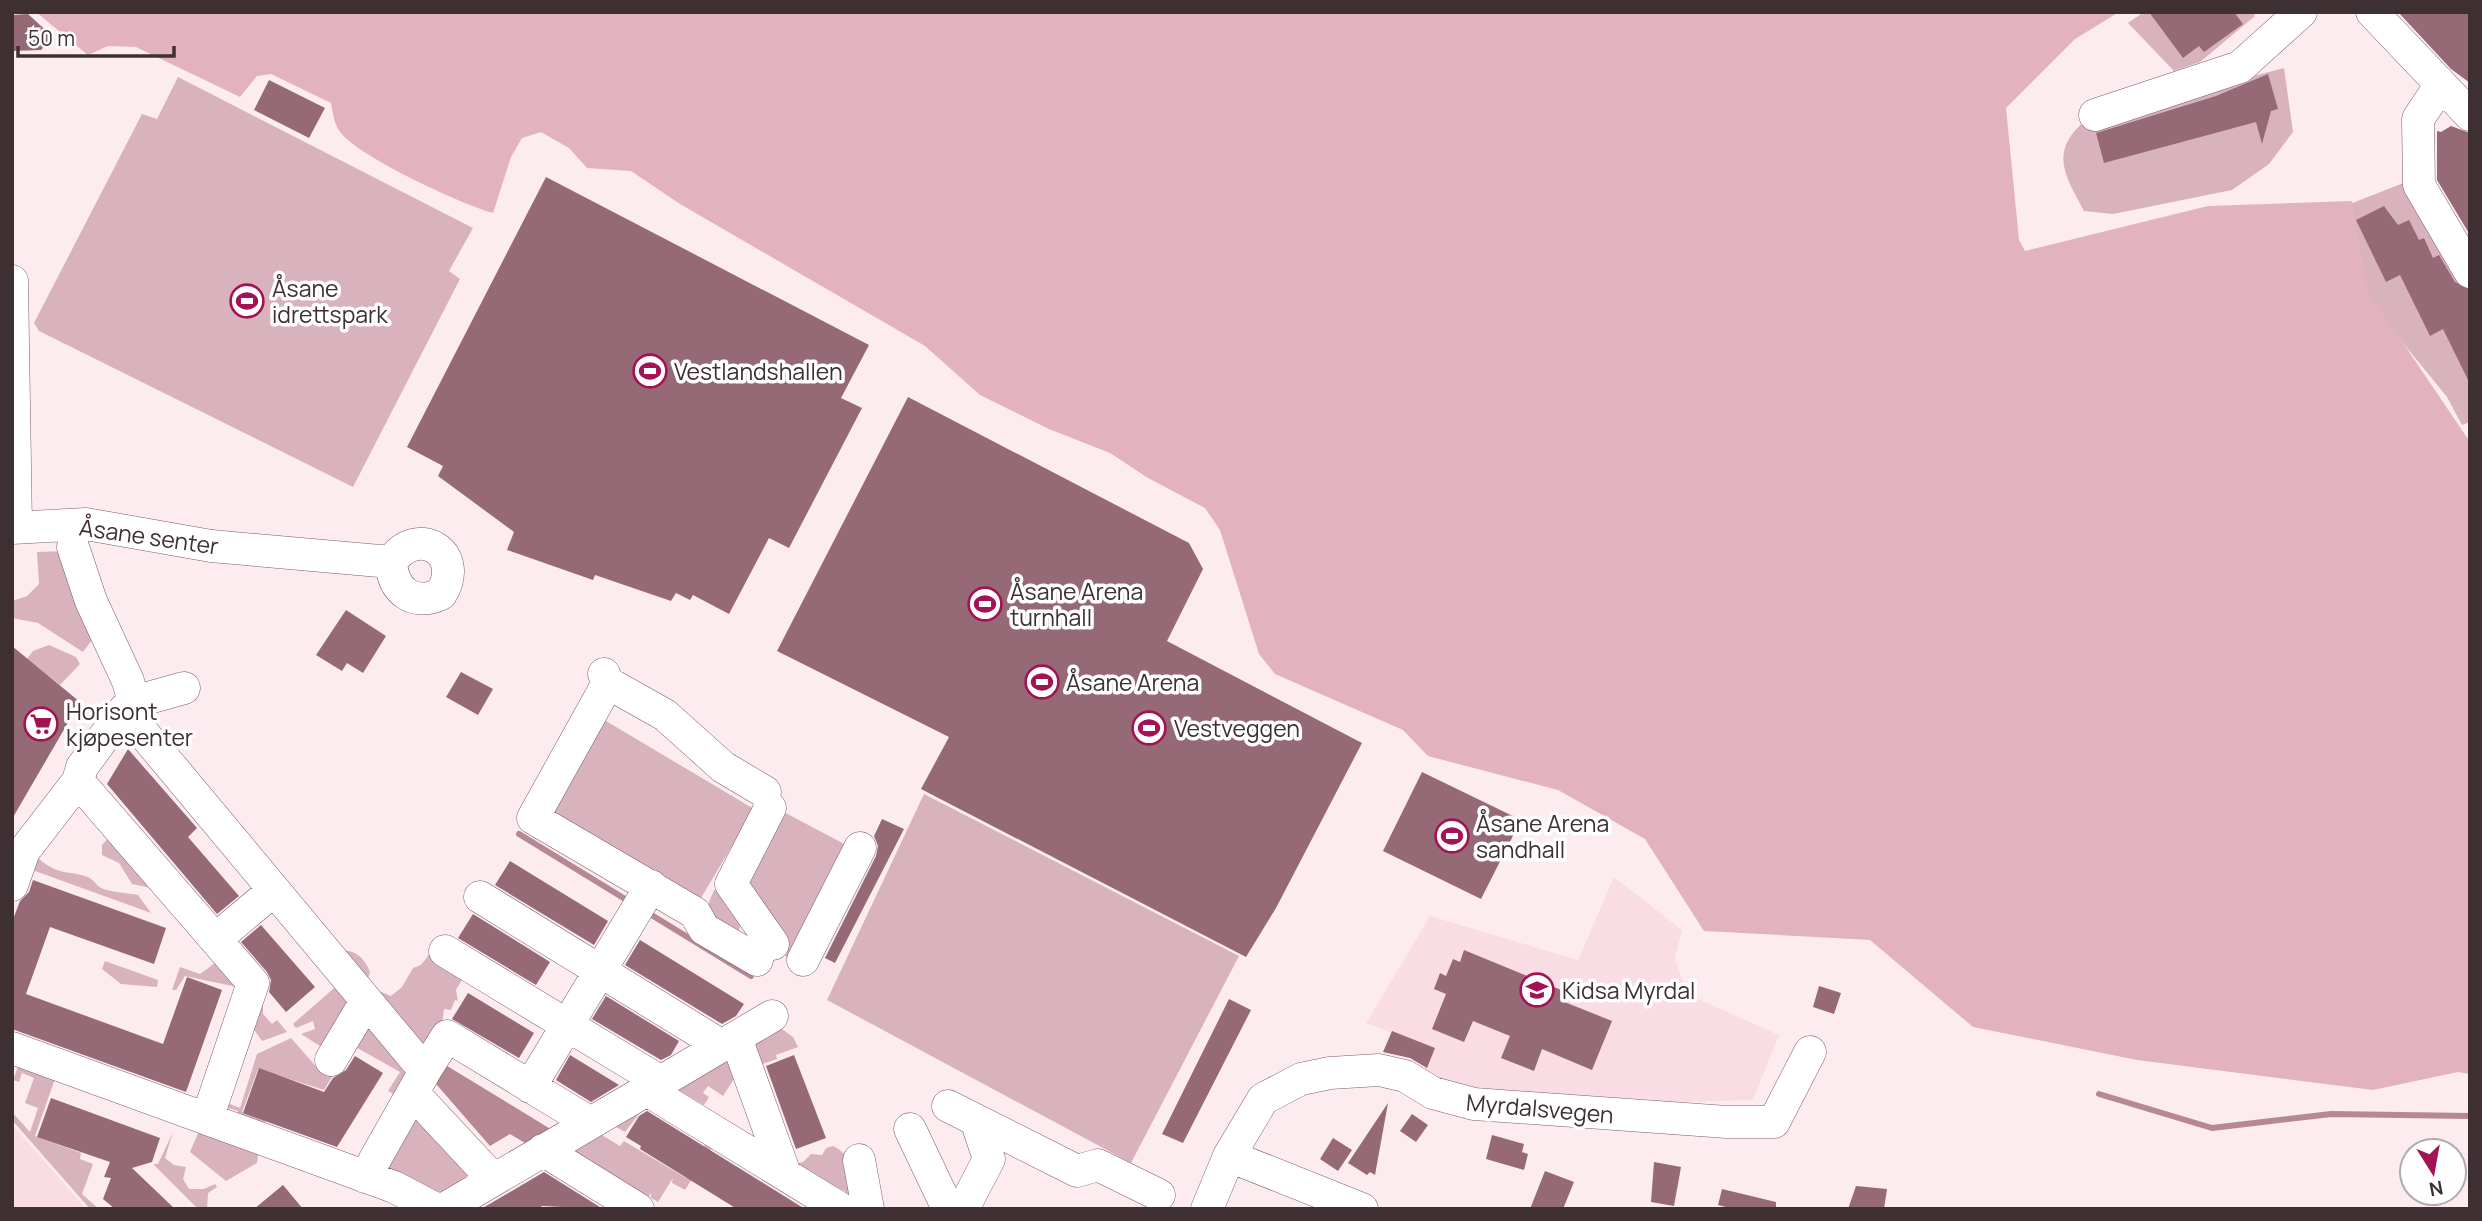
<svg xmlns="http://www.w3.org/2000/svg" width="2482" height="1221" font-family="Manrope,sans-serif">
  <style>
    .built { fill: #fadde4 }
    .green { fill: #d8b3bd }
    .forest { fill: #e2b2bf }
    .water { fill: #b58894 }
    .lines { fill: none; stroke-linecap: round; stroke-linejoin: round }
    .stream { stroke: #b58894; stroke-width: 6 }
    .building { fill: #956a76 }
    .minor-casing { stroke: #7c5c65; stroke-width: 33 }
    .minor { stroke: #fff; stroke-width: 32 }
    .labels { text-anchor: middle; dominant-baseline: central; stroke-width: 7; stroke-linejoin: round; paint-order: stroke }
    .poi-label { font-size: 23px; fill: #3e2f33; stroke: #fefefe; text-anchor: start }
    .street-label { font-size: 23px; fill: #3e2f33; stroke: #fefefe }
  </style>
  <rect width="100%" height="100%" fill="#fcecf0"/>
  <path class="built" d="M1614,877l68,53 -7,28 8,24 11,15 85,38 -26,65 -150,4 -131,-9 -48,-24 9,-22 -67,-26 64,-107 148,44z
    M12,1125l48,54 26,30h-74z"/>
  <path class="green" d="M2144,12h109l2,4 -55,46 -26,9 -46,-48z
    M2284,68l9,64 -24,32 -37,26 -119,24 -29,-3c-20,-37 -35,-60 2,-91z
    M178,77l295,151 -24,43 11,8 -107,208 -314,-156 -5,-8 108,-209 15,5z
    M2411,180l59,99v143l-8,3 -15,-28 -71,-87 -49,-97z
    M66,551l32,81 -15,20 -45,-29 -26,-5v-17l15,-5 12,-12 -2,-32z
    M49,645l27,12 4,7 -20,21 -33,-26 6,-8z
    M601,718l153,91 -59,99 -153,-90z
    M924,794l315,162 -108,207 -304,-163z
    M778,809l74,39 -61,116 -54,-78z
    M111,835l40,53 -19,-4 -13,-21 -17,-8v-10z
    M38,858c20,18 30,12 50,19 6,3 8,8 13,11 8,4 28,5 37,7l13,18 -127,-46z
    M714,890h9l20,25 -5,20 -34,-20z
    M437,944l11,3 -5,15 12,7 4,-5 86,53 -7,10 -75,-49 -7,12 2,11 -3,-1 -4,10 -7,-1 -2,18 -18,25 -8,1 -92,-107c20,6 36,0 46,26l-3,9 2,6 22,9 11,-9 11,-19 8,-3z
    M219,960l18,27 -52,-11 -9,14h-4l8,-23 20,7z
    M105,961l53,19 -1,7 -36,-3 -19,-15z
    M341,982l15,16 -25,55 -30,-19 14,-5 -2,-8 -17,7 -3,-4z
    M263,1004v10l9,10 5,-4 10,12 -25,9 -9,-13z
    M361,1021l55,46 -19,29 -9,-5 12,-19 -48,-27z
    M775,1024l18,13 5,10 -22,8 1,4 -17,6 -18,-23z
    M291,1038l29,33 18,-4 -14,23 -66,-21 -16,43 24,8 -3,6 -26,-10 1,-5 -12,-4 1,-4 13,5 17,-54z
    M734,1048l7,20 -18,28 -15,-10 -5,7 6,4 -5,8 -34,-20z
    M19,1064l37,12 -21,60 46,17 -1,6 13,5 -11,30 17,15h-9l-78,-89v-8l18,20 8,-24 -13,-5 9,-25 -12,-5 -3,9 -6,-2z
    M649,1097l69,41 -33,52 -13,-7 1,-5 -15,24 -7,-4v-5l-8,12 -88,-54 37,-22 28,17 4,-5 62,37 21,-37 -58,-40 -24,31 -20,-11z
    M417,1111l57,68c-39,23 -60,15 -90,-16z
    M199,1131l60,17 -2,15 -31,18 -36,-29z
    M173,1132l-8,26 9,7 12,2 -3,12 6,10h15l11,-5 2,3 -9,6 -1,16h-9l-45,-45h5z
    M833,1146c24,11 21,39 15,61l-3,-16 -58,-25 16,-4 8,-8 11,1 4,-7z"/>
  <path class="forest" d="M36,12h2083l-44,27 -69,69 13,132 6,11 183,-45 144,-5 16,90 102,151v632l-12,-2 -85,18 -236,-30 -164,-33 -103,-87 -166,-9 -59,-92 -87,-49 -130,-34 -25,-26 -128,-56 -16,-20 -39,-124 -15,-22 -57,-30 -38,-25 -61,-24 -69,-34 -55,-49 -245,-142 -49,-33 -44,-3 -18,-20 -28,-16 -19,6 -11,19 -18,56c-32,-9 -132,-55 -152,-80 -7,-8 -8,-20 -10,-30l-60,-29 -14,2 -17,21 -104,-50 -28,-1 -20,9z"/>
  <path class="water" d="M439,1061l118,72 -32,10 -15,-9 -20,12 -60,-69z"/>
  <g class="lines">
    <path class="stream" d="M519,834l111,68
      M645,911l106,65
      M2099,1094l113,34 119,-14 139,2"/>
  </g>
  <path class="building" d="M2149,12h85l9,12 -39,28 -5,-6 -16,12z
    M2398,12h72v71l-19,-14z
    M28,14l25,23 -12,13 -29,1v-36z
    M2268,74l10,35 -7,2 -9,33 -6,-22 -152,41 -8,-30 120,-37z
    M269,80l56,28 -16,30 -55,-28z
    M2451,126l19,7v102l-33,-55v-49l4,1z
    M546,177l323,168 -28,53 21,10 -73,140 -20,-10 -40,76 -36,-19 -3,5 -14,-7 -5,8 -76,-26 -2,5 -86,-30 7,-18 -76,-56 5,-10 -36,-19z
    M2384,206l14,19 11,-5 10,20 5,-2 9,20 6,-3 16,27 15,8v94l-27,-55 -13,7 -30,-61 -14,7 -30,-62z
    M908,397l281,146 14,26 -36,72 195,102 -86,165 -30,49 -325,-168 28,-52 -172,-86z
    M346,610l40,26 -23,37 -16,-10 -5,8 -26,-16z
    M12,646l68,56 -68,117z
    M461,672l32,17 -15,26 -32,-18z
    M128,749l69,79 -9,9 51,59 -22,18 -110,-130z
    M1422,772l99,48 -40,79 -98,-48z
    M882,819l22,10 -69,134 -10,-5 51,-102 2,-10 -4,-10z
    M510,861l98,60 -14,24 -99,-60z
    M33,880l133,48 -12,36 -104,-37 -24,67 137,50 24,-67 35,13 -36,102 -174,-63v-107l8,-21 9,-9z
    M473,914l77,48 -14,23 -78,-47z
    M261,925l54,62 -29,25 -17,-20 2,-12 -4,-8 -26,-30z
    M640,940l104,64 -8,12 -14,8 -97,-59z
    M1464,950l102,42 -4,9 50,20 -20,49 -50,-21 -8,22 -33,-13 9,-22 -37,-15 -9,21 -32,-13 14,-35 -12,-5 6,-16 6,3 7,-17 7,3z
    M1819,986l22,7 -7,21 -21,-7z
    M468,993l66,40 -15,25 -67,-39z
    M606,996l73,45 -8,14 -10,5 -69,-41z
    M1229,999l22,11 -68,133 -21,-9z
    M1392,1031l43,17 -8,20 -17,-10 -27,-6z
    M570,1055l49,30 -28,17 -35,-22z
    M794,1055l32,83 -30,11 -30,-83z
    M355,1056l28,17 -46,74 -94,-34 16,-45 65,24 9,-14 13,-8z
    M51,1098l109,40 -8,24 -20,6 43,41h-60l-12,-10 8,-21 -7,-1 6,-15 -73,-25z
    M1388,1103l-13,72 -5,-3 -3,3 -19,-12z
    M647,1111l158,98h-68l-13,-8 -84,-52 1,-3 -15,-9 13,-21z
    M1412,1114l16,11 -12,17 -16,-11z
    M1492,1135l32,9 -2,8 6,2 -4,16 -38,-11z
    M1333,1138l19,12 -14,21 -18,-12z
    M1654,1162l27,5 -7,39 -23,-4z
    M1545,1171l29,11 -11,27h-33z
    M544,1172l59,37 -61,-3 -4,3h-57z
    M283,1185l20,24h-49z
    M1856,1186l31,3 -3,20h-36z
    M1722,1189l54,13v7h-42l-16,-4z"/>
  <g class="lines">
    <defs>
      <path id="minor" d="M2372,12l98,103
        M2440,86l-22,33 1,66 51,87
        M2095,115l145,-48 61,-55
        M12,281l4,246
        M12,528l74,-4 125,22 180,16c2,29 22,45 50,32 25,-41 -23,-71 -50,-32
        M73,547l18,54 37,80 6,21
        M604,674l4,9 57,32 58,52 42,25
        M608,683l-75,135 162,95 9,16 53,31
        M124,710l10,-8 50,-14
        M78,781l175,202 -46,136
        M770,808l-39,76 42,60
        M12,885l12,-34 54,-70 4,-14 42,-57 301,361 -60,106
        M480,897l242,149
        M217,938l56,-47
        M445,951l216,131
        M803,960l57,-112
        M736,1038l49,136
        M12,1048l382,139 42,22
        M331,1060l35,-59
        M425,1071l22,-35 142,86
        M530,1087l121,-201
        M647,1090l125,-74
        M413,1093l80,86
        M948,1106l129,65 21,-6 61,30
        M910,1129l38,80
        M543,1150l95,59
        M1229,1156l133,53
        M859,1160l9,49
        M444,1209l203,-119 194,119
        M963,1209l26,-50 -13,-39
        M1207,1209l22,-53 34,-57 38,-20 29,-6 49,-3 26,6 28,17 41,11 253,18h47l36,-70"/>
    </defs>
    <use href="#minor" class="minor-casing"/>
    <use href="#minor" class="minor"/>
  </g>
  <defs>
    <symbol id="stadium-ring" viewBox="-11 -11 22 22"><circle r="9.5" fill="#fefefe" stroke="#a31255" stroke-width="1.5"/><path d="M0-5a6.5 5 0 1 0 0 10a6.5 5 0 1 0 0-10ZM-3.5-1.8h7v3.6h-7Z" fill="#a31255"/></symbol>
    <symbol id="supermarket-ring" viewBox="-11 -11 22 22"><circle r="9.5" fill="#fefefe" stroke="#a31255" stroke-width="1.5"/><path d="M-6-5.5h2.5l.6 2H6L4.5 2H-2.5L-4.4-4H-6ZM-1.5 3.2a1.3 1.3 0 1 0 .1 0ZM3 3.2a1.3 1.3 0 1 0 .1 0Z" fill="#a31255"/></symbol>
    <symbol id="school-ring" viewBox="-11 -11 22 22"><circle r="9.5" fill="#fefefe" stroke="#a31255" stroke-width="1.5"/><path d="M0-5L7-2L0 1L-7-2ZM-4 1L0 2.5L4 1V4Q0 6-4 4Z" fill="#a31255"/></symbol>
  </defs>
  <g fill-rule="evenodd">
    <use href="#stadium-ring" x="228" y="282" width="38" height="38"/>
    <use href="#stadium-ring" x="631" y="352" width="38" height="38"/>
    <use href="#stadium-ring" x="966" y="585" width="38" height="38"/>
    <use href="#stadium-ring" x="1023" y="663" width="38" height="38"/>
    <use href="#supermarket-ring" x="22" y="705" width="38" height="38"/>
    <use href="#stadium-ring" x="1130" y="709" width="38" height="38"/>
    <use href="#stadium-ring" x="1433" y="817" width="38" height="38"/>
    <use href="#school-ring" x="1518" y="971" width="38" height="38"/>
  </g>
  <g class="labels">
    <g class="poi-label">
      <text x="272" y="288">Åsane<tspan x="272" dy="26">idrettspark</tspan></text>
      <text x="674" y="371">Vestlandshallen</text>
      <text x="1010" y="591">Åsane Arena<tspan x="1010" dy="26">turnhall</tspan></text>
      <text x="1066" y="682">Åsane Arena</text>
      <text x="66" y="711">Horisont<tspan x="66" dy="26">kjøpesenter</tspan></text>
      <text x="1174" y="728">Vestveggen</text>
      <text x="1476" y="823">Åsane Arena<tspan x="1476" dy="26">sandhall</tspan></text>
      <text x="1562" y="990">Kidsa Myrdal</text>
    </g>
    <g class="street-label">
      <text transform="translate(149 536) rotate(8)">Åsane senter</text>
      <text transform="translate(1540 1108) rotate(5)">Myrdalsvegen</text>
    </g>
  </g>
  <rect width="2482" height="1221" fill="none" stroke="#3e2f33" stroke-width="28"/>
  <g transform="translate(2433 1172) rotate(169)"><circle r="33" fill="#fefefe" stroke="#b1abad" stroke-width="2"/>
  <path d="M0-5L12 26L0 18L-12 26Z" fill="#a31255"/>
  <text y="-10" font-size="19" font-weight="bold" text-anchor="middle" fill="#3e2f33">N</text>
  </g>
  <path d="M18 46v10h156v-10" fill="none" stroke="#3e2f33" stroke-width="3.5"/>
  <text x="28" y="46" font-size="21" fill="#3e2f33" stroke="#fefefe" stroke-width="5" paint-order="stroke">50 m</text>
</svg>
